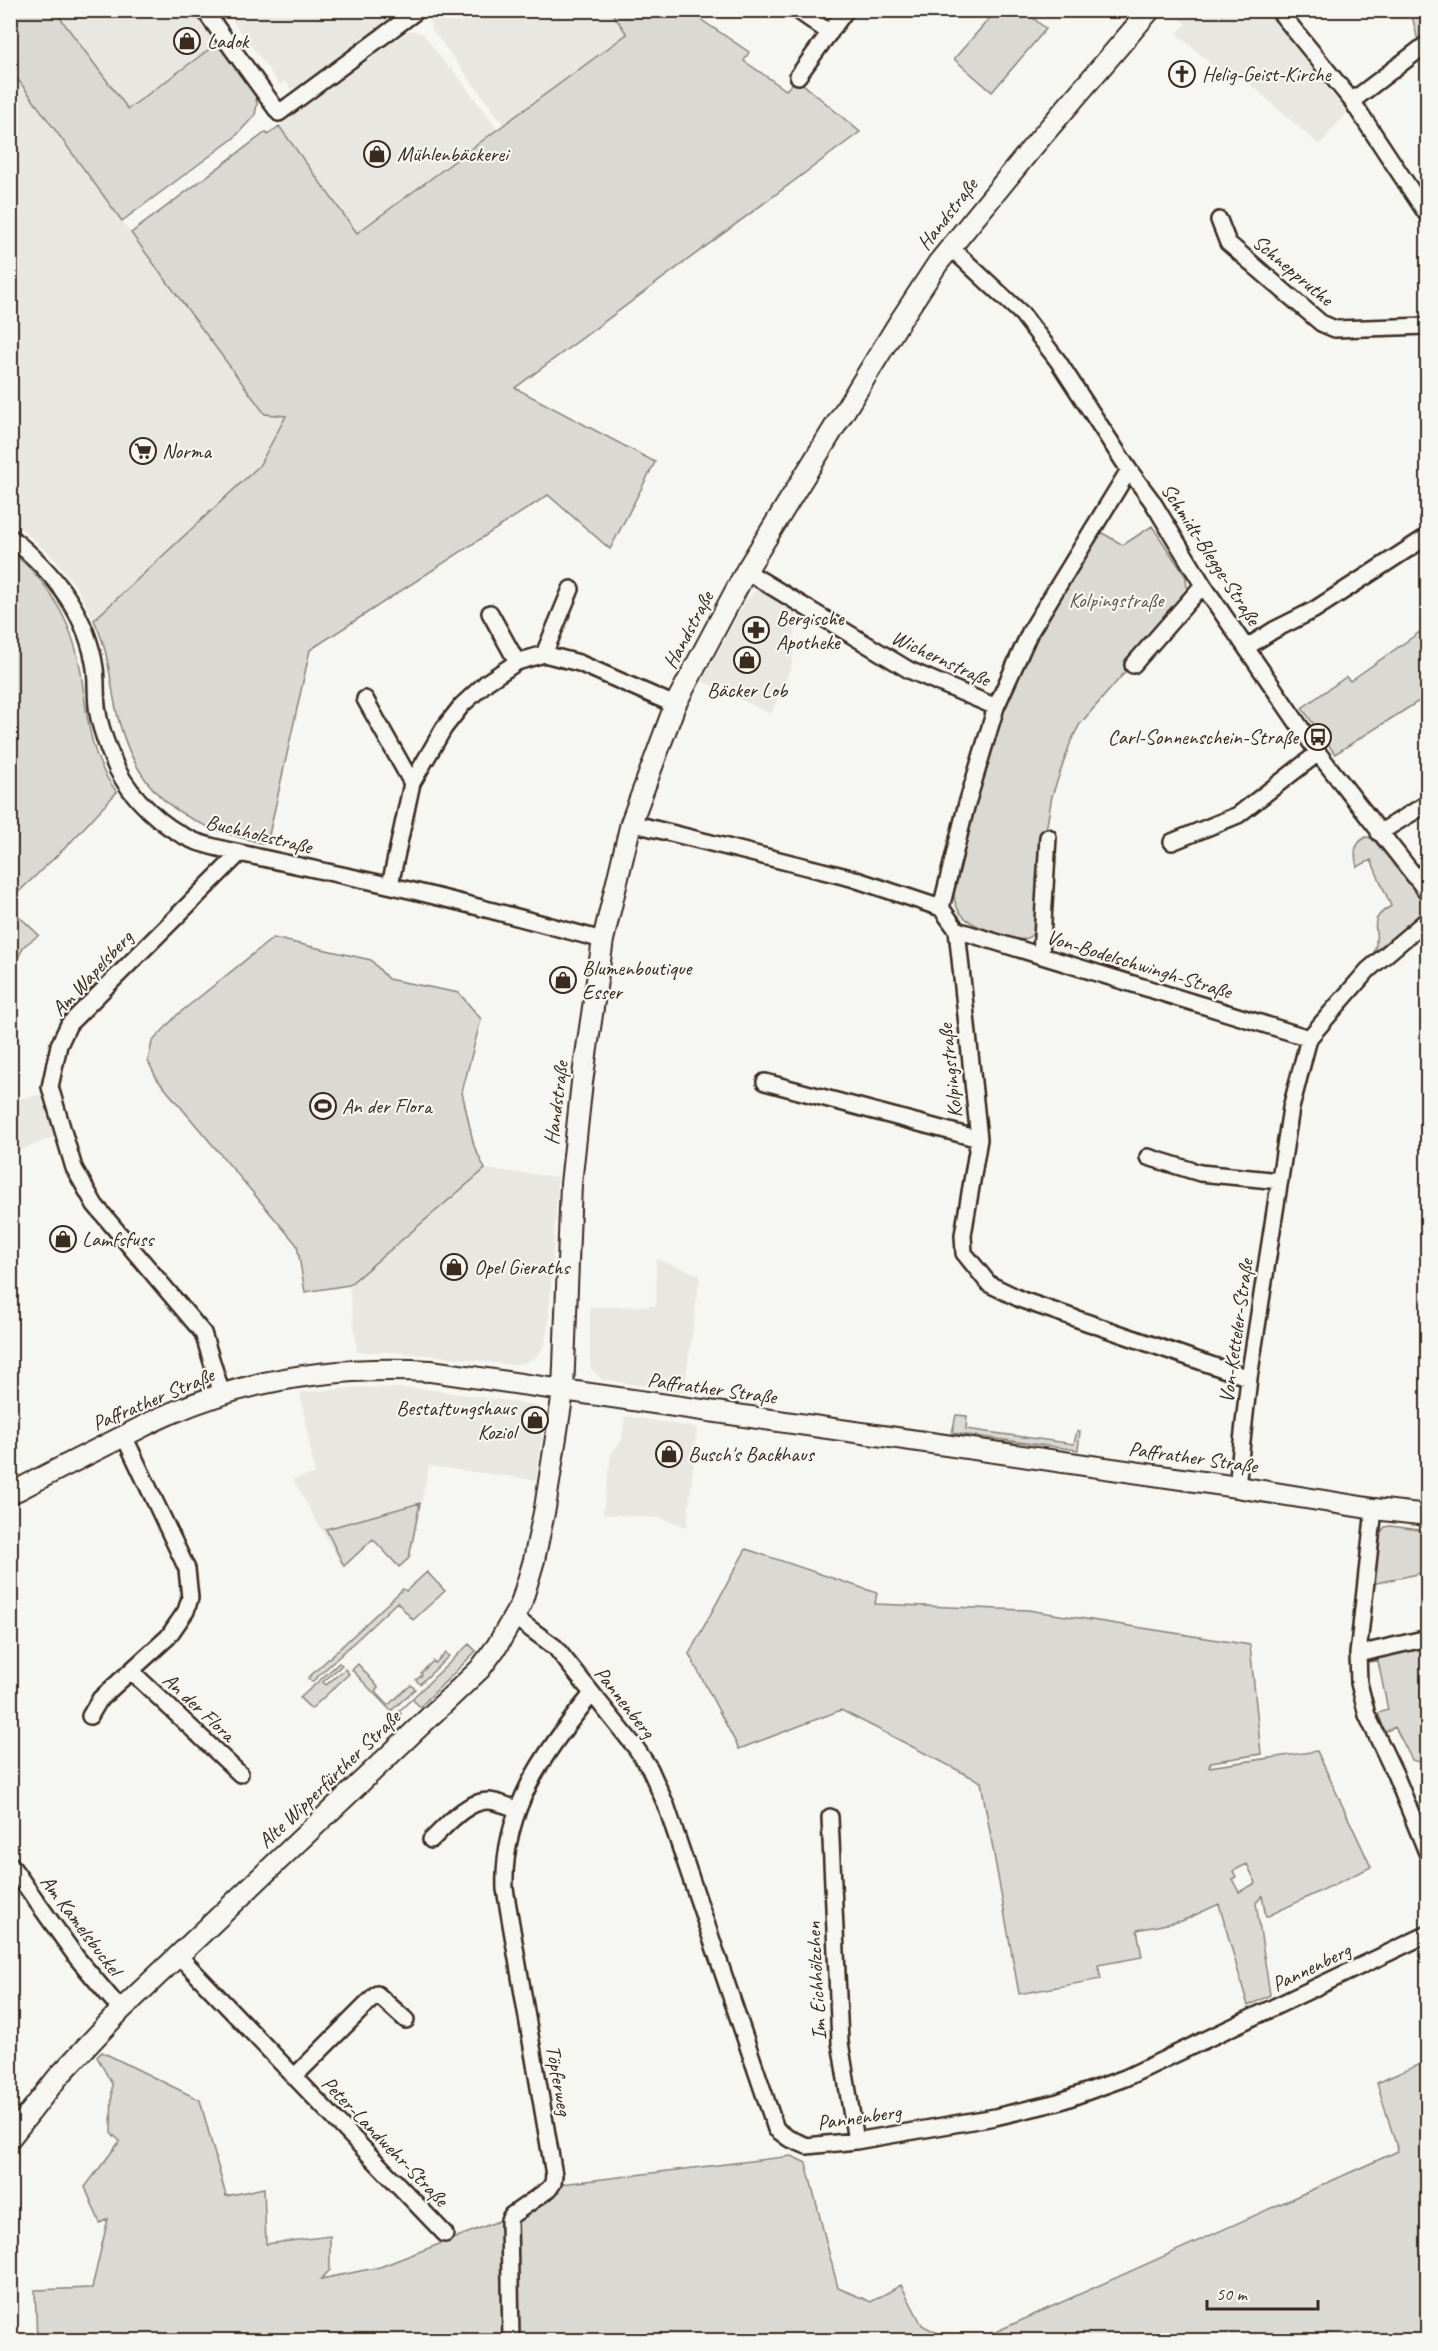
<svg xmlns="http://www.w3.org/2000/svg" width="1438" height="2351" font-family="Caveat,sans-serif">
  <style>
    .built { fill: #e8e7e2 }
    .green { fill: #dad9d3; stroke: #8a8278; stroke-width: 1.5; fill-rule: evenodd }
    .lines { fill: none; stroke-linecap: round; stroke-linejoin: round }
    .minor-casing { stroke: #3b2a1e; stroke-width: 20 }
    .major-casing { stroke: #3b2a1e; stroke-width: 24 }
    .minor { stroke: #f6f6f2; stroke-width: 15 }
    .major { stroke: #f6f6f2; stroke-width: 20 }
    .labels { text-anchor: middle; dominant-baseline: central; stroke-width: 4.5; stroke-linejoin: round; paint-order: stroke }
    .poi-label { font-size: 21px; fill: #3b2a1e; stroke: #f6f6f2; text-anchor: start }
    .street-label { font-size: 21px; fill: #3b2a1e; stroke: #f6f6f2 }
    .park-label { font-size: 21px; fill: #63564b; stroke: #f6f6f2 }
  </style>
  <rect width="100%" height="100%" fill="#f6f6f2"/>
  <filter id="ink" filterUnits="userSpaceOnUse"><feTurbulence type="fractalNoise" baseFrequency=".0167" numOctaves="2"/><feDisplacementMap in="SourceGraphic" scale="12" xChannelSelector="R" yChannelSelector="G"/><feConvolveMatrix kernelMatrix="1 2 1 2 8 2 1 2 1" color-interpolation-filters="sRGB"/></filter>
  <g filter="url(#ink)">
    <path class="built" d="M610,10l17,23 -123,92 -73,-97 -1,-6 5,-11z
      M1176,10l90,1 81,102 -28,32 -78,-69 -7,8 -57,-50 9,-10 -13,-10z
      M55,11h141l23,31 -91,67z
      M225,11h181l-100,74 -15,4 -6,-8 -5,4z
      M413,30l10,4 26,35 2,-2 46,62 -140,104 -78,-107 129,-95z
      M10,70l255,344 21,1 -27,51 -165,154 -17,-32 -22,-29 -32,-29 -12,-8z
      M758,589h8l31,17 -5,59 -21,49 -69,-33 44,-81z
      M46,1094l11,42 -46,17v-53z
      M485,1169l73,8 -10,150 -4,19 -8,11 -12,6 -13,2 -61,-8 -57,-5h-36l-8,-67z
      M656,1259l44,16 -16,117 -83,-13 -11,-11v-61l66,-1z
      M359,1387l67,2 109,16 5,4 4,13 -8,58 -107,-14 -19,92 -10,10 -26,-28 -31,28 -50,-89 22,-5 -15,-81z
      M625,1416l72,12 -10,99 -27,-9 -57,-4 8,-60 11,-14z"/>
    <path class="green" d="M610,10l78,1 61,41 -5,9 42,29 11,-11 63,53 -345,256 140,74 -45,87 -62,-54 -238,155 -43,194c-86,-18 -134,-49 -152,-140 -6,-31 -7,-55 -21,-84l165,-154 27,-50 -21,-2 -134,-181 135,-101 2,3 11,-9 78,107 270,-199z
      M10,11h45l73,98 91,-67 36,51 2,11 -2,11 -21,23 -112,83 -111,-151z
      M996,11h29l21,18 -54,63 -38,-33z
      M1411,11h16v22l-9,8z
      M1152,526l34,51 1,14 -55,73 -52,60 -9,17 -19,55 -7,40 -9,94c-3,4 -6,8 -11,9 -12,3 -53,-13 -62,-23 -10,-10 -10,-23 -9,-36 21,-79 41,-162 76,-235 18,-38 47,-78 69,-114l24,14z
      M11,552c40,30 65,78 71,128 5,38 9,81 35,112l-48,52 -58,55z
      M1427,627v69l-92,58 -33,-46 44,-31 4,4z
      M1366,837l6,1 50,59 4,8 -5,9 -47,38c9,-25 -11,-29 17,-46l-20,-46 -14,7c-3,-13 -4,-23 9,-30z
      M11,909l28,26 -15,11 -13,26z
      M273,938l98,22 17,19 71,14 22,26 -19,73 12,54 11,23 -136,116 -44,7 -8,-47 -140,-166 -9,-18 4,-19 25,-27z
      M956,1415l11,1 -1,13 108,15 3,-13h3l-2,19 -126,-17z
      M420,1503l-11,55 -10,9 -26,-28 -29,27 -18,-37z
      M1390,1526l37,5v41l-55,12 8,-51 5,-6z
      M746,1549l131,44 -2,11 153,6 222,35 11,109 -50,8 -2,5 108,-16 54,116 -105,50 -4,-21 -6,7 14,92 -22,11 -29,-102 -37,17 -45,9 5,27 -44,8 3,14 -82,15 -38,-212 -140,-72 -102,39 -50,-95zM1247,1864l9,19 -17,9 -7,-13 4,-2 -3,-6z
      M427,1572l18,19 -32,29 -16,-18 -85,80 -4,-4 95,-89 3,2z
      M1427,1643v115l-9,4 -6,-2 -17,-33 -10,5 -7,-19 10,-3 -10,-49 -11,1v-3z
      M469,1644l7,7 -56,56 -8,-8 -13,12 2,3 -4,3 -2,-2z
      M446,1653l3,3 -29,28 -4,-4 6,-5 -1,-2 12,-12 2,2z
      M339,1663l3,2 -19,17 3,3 19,-16 4,5 -38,35 -11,-11z
      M358,1664l20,23 -3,4 13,14 23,-20 4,4 -24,22 -39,-41z
      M102,2052l98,48 26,96 38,-8 2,56 64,-8v34l-9,9 59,-12 134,-52 48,-31 230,-28 14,7 32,125 33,14 30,-17 21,40 26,14 34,-1 416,-187 -21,-68 50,-22v279h-959l-5,-7 -13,7h-413l-2,-50 57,-2 16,-69 -8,4 -15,-36 35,-46 -9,-8 1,-49 -15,-27z"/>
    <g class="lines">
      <defs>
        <path id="minor" d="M204,10l75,103 139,-103
          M797,10l33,23
          M1278,10l74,91 76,115
          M798,76l48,-66
          M1352,101l76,-58
          M1219,220l9,23 93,80 14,6 93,-3
          M950,247l72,67 36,47 71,109 23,31 51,84 115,168 110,140
          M1129,470l-99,162 -34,75 -30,100 -25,101 16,22 22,209 -16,96 1,18 25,31 33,16 227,78
          M10,537c42,33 77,77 85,131 2,15 0,30 3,45 3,19 11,38 19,56 15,29 45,58 75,71 20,8 45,12 66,17 36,8 71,15 107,23 80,17 159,39 238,60
          M746,571l163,99 87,37
          M490,613l27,49
          M1247,647l27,-17 40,-20 114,-74
          M544,654l27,-65
          M1133,665l70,-80
          M365,699l47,84
          M631,823l220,55 90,30
          M1379,833l49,-30
          M1172,842l66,-27 80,-62
          M390,885l22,-102 32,-55 18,-23 25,-23 30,-20 27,-8 35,9 96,42
          M957,930l352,108
          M1041,955l7,-118
          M765,1082l214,57
          M1148,1157l52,16 80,8
          M222,1394l-19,-61 -108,-128 -21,-37 -24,-81 9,-42 10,-21 171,-171
          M1237,1487l12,-109 42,-270 18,-70 59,-68 60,-51
          M1374,1509l-16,145 1,29 8,32 28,59 33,81
          M514,1617l41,30 81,101 14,21 16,36 110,324 12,9 19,8 49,-5 139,-24 63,-15 67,-24 303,-144
          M1358,1654l70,-16
          M131,1671l109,103
          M90,1716l10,-17 68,-62 18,-26 4,-13 -3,-29 -63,-133
          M830,1817l10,225 16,99
          M431,1840c15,-14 36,-40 58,-39 10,1 19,5 28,8
          M10,1864l67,94 44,52
          M179,1956l266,278
          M294,2077l83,-83 29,26
          M511,2340l-2,-120 3,-5 37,-26 4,-6 1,-8 -49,-286c-3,-79 39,-137 87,-195"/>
        <path id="major" d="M10,1494c38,-20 76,-39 114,-58 15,-7 30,-16 45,-22 82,-36 173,-48 262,-43l806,116 137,22 54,6
          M10,2138l48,-61 63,-67 359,-341 17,-23 24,-42 13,-44 11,-52 18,-116 8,-208 11,-102 21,-142 28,-117 44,-118 71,-134 152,-247 40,-61 93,-114 119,-139"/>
      </defs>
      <use href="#minor" class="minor-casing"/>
      <use href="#major" class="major-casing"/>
      <use href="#minor" class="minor"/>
      <use href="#major" class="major"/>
    </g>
  </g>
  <defs>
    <symbol id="shop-ring" viewBox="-11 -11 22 22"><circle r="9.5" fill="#f6f6f2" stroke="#3b2a1e" stroke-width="1.5"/><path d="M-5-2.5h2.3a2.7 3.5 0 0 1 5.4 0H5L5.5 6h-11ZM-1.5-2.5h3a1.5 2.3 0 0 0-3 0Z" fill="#3b2a1e"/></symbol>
    <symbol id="church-ring" viewBox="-11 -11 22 22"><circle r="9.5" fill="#f6f6f2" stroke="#3b2a1e" stroke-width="1.5"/><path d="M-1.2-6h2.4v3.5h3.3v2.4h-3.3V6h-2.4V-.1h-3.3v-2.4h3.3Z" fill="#3b2a1e"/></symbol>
    <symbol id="supermarket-ring" viewBox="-11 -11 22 22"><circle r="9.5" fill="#f6f6f2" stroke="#3b2a1e" stroke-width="1.5"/><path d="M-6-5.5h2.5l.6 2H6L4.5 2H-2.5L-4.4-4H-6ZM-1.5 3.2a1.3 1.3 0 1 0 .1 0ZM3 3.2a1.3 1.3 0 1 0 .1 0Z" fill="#3b2a1e"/></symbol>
    <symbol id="pharmacy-ring" viewBox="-11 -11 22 22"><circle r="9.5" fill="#f6f6f2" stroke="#3b2a1e" stroke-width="1.5"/><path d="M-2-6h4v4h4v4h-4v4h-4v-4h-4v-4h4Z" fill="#3b2a1e"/></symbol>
    <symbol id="bus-ring" viewBox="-11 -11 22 22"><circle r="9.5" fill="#f6f6f2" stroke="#3b2a1e" stroke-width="1.5"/><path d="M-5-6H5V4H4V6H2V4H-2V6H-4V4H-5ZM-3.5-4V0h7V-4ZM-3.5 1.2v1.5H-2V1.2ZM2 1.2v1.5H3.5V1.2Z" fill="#3b2a1e"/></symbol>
    <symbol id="stadium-ring" viewBox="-11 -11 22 22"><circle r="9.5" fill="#f6f6f2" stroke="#3b2a1e" stroke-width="1.5"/><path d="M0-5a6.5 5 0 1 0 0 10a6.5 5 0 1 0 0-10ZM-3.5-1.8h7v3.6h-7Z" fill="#3b2a1e"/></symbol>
  </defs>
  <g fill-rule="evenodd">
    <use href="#shop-ring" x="172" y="26" width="30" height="30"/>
    <use href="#church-ring" x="1167" y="59" width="30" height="30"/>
    <use href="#shop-ring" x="362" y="139" width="30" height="30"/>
    <use href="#supermarket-ring" x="128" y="436" width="30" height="30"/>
    <use href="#pharmacy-ring" x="741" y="615" width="30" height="30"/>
    <use href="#shop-ring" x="732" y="645" width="30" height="30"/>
    <use href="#bus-ring" x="1303" y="722" width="30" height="30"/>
    <use href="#shop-ring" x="548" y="965" width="30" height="30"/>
    <use href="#stadium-ring" x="308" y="1091" width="30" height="30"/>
    <use href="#shop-ring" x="48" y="1224" width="30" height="30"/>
    <use href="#shop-ring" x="439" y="1252" width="30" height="30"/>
    <use href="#shop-ring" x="520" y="1405" width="30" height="30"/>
    <use href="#shop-ring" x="654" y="1439" width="30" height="30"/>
  </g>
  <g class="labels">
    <g class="poi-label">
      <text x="207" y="41">Ladok</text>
      <text x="1202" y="74">Helig-Geist-Kirche</text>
      <text x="397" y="154">Mühlenbäckerei</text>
      <text x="162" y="451">Norma</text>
      <text x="776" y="618">Bergische<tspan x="776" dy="24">Apotheke</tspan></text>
      <text x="747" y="690" text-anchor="middle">Bäcker Lob</text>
      <text x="1298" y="737" text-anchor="end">Carl-Sonnenschein-Straße</text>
      <text x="582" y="968">Blumenboutique<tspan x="582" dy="24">Esser</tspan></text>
      <text x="342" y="1106">An der Flora</text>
      <text x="82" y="1239">Lamfsfuss</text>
      <text x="474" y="1267">Opel Gieraths</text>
      <text x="516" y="1408" text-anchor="end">Bestattungshaus<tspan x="516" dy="24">Koziol</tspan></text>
      <text x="688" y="1454">Busch's Backhaus</text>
    </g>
    <g class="street-label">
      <text transform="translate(947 214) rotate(-52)">Handstraße</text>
      <text transform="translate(1293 270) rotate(40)">Schneppruthe</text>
      <text transform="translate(1211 554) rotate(57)">Schmidt-Blegge-Straße</text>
      <text transform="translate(688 630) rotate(-62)">Handstraße</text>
      <text transform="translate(941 658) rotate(25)">Wichernstraße</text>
      <text transform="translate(259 834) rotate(14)">Buchholzstraße</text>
      <text transform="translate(1139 964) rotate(17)">Von-Bodelschwingh-Straße</text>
      <text transform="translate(92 973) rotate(-47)">Am Wapelsberg</text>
      <text transform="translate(950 1071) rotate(-96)">Kolpingstraße</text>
      <text transform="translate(556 1103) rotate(-83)">Handstraße</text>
      <text transform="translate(1236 1331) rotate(-82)">Von-Ketteler-Straße</text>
      <text transform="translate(712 1388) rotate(8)">Paffrather Straße</text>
      <text transform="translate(153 1399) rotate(-23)">Paffrather Straße</text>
      <text transform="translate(1193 1457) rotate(8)">Paffrather Straße</text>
      <text transform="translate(625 1702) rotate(52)">Pannenberg</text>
      <text transform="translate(199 1707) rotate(43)">An der Flora</text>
      <text transform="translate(329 1779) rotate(-44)">Alte Wipperfürther Straße</text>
      <text transform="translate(81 1925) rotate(53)">Am Kamelsbuckel</text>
      <text transform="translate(1311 1967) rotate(-26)">Pannenberg</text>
      <text transform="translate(816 1981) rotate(-93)">Im Eichhölzchen</text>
      <text transform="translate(559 2080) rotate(80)">Töpferweg</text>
      <text transform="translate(859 2117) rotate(-8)">Pannenberg</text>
      <text transform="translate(385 2141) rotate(46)">Peter-Landwehr-Straße</text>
    </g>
    <g class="park-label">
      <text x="1116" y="600">Kolpingstraße</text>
    </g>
  </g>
  <rect width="1438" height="2351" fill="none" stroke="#f6f6f2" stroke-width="36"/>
  <rect x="18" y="18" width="1402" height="2315" fill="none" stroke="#3b2a1e" stroke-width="2" filter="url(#ink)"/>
  <path d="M1207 2300v9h111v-9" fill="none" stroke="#3b2a1e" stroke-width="3"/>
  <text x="1216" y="2300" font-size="18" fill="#3b2a1e" stroke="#f6f6f2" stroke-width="4.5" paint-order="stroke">50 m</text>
</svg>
